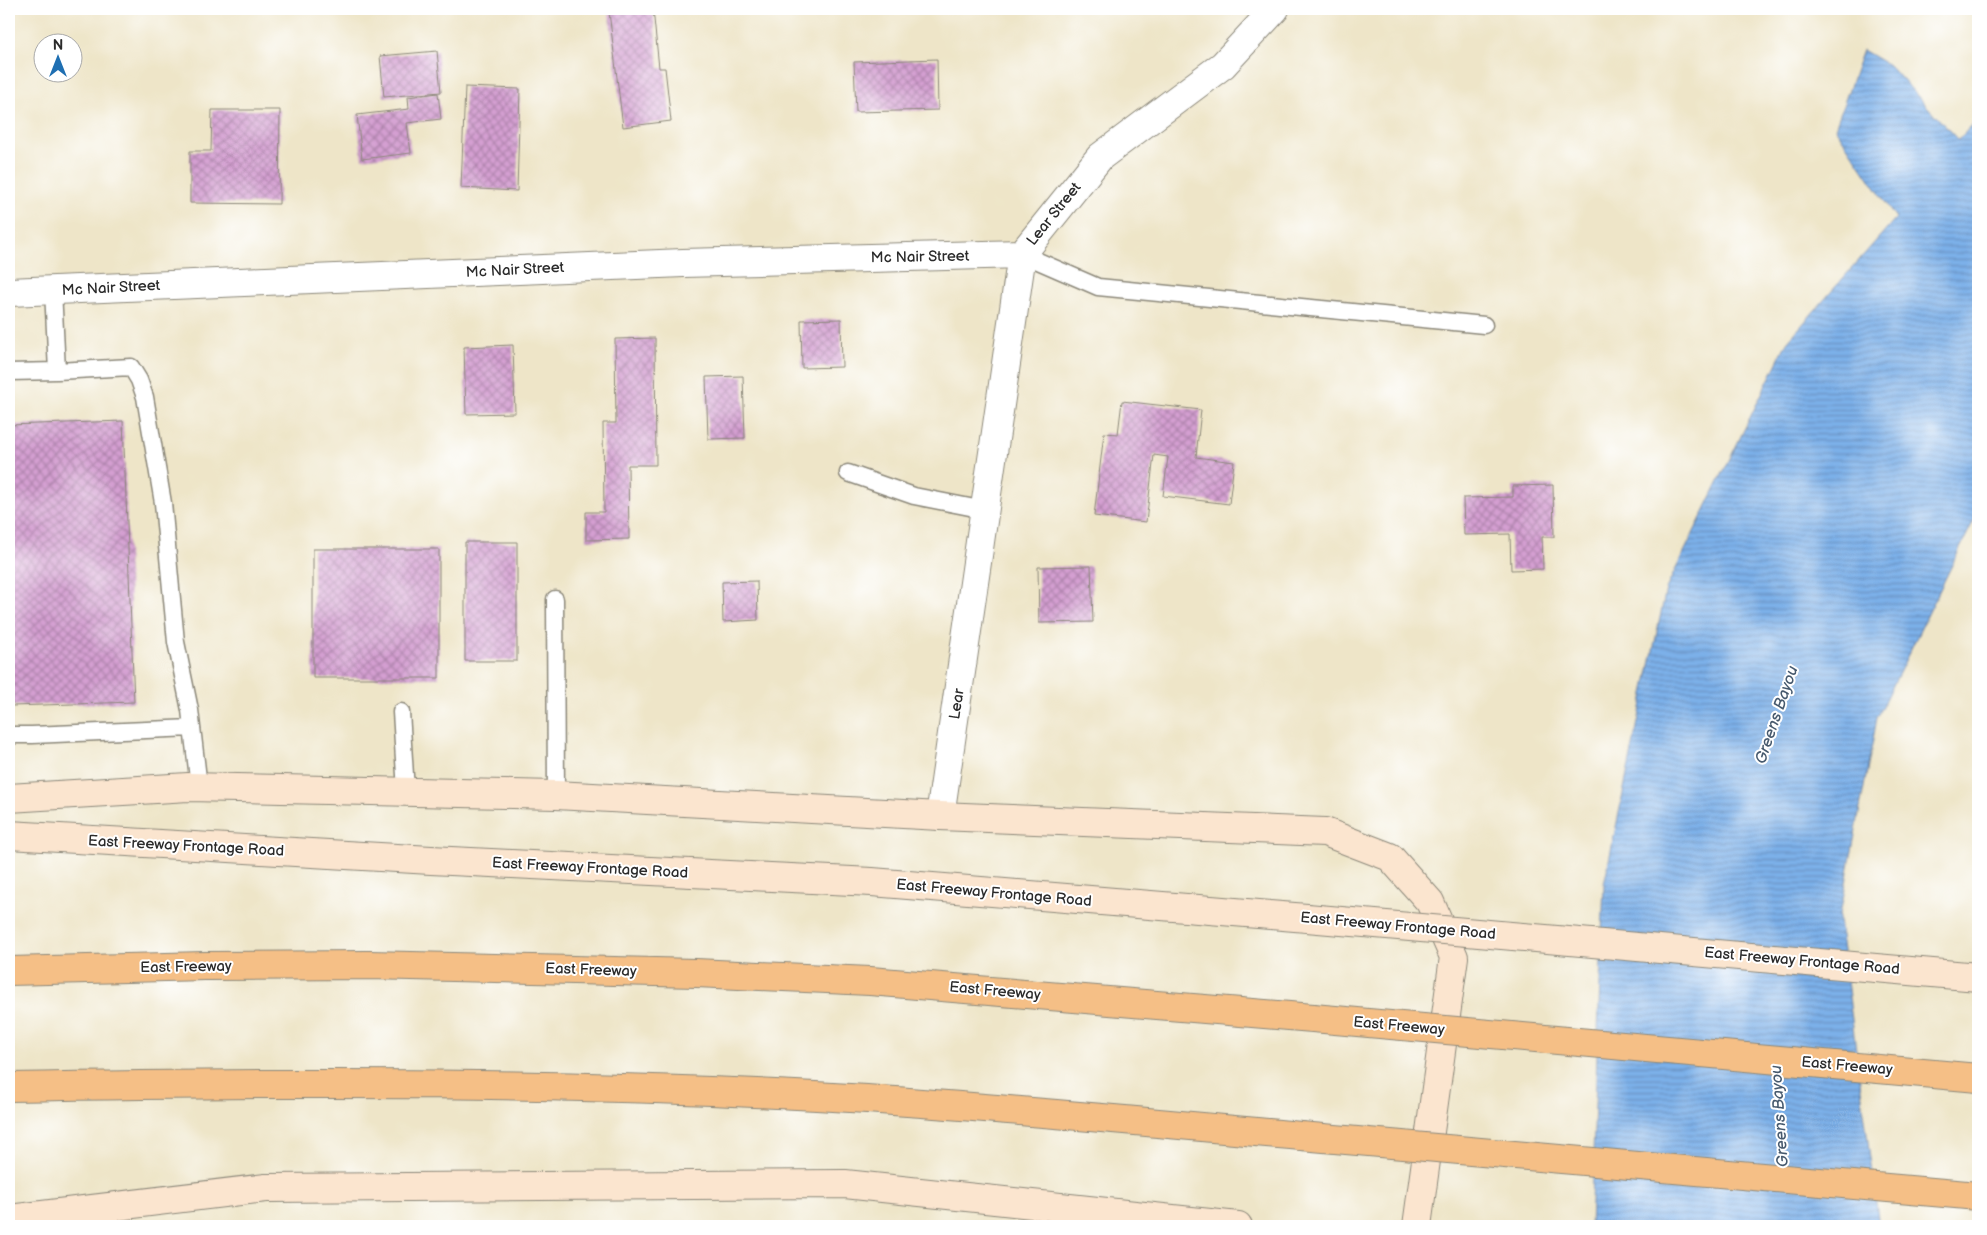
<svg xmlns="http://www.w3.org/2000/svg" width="1987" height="1235" font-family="'Balsamiq Sans',sans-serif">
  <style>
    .water { fill: url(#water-rules); stroke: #546e8a }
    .building { fill: url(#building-cross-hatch) }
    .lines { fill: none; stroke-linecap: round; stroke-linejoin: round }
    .service-casing { stroke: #8c887a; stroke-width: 19 }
    .minor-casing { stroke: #8c887a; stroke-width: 30 }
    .secondary-casing { stroke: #8c887a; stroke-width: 30 }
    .motorway-casing { stroke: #8c887a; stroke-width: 30 }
    .service { stroke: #fff; stroke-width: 16 }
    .minor { stroke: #fff; stroke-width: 28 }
    .secondary { stroke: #fbe5cf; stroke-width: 28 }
    .motorway { stroke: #f5bf86; stroke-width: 28 }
    .secondary-bridge-casing { stroke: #8c887a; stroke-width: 30; stroke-linecap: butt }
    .motorway-bridge-casing { stroke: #8c887a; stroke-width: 30; stroke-linecap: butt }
    .secondary-bridge { stroke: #fbe5cf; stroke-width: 28 }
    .motorway-bridge { stroke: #f5bf86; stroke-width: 28 }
    .labels { text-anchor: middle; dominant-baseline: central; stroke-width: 4; stroke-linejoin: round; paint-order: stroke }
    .street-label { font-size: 15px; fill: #2b2b2b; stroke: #fff }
    .water-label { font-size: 16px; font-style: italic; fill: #475a6e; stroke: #fff }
  </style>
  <defs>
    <pattern id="water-rules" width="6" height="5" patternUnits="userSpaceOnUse" patternTransform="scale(1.25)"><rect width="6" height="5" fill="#7cb0e9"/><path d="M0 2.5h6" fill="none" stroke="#668fbd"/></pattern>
    <pattern id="building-cross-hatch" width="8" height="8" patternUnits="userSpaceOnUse" patternTransform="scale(1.25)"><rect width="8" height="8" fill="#d49fd1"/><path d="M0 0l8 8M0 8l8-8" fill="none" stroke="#ac82aa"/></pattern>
  </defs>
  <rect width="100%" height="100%" fill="#fff"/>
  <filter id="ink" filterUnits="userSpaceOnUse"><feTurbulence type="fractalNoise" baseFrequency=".02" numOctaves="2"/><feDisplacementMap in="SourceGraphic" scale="10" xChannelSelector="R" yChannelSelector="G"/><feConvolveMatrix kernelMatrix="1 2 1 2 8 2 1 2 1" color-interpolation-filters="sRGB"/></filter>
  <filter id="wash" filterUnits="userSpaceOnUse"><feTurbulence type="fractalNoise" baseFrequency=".0096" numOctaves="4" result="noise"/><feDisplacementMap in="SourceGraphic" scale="20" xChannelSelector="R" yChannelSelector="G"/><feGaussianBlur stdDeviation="1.12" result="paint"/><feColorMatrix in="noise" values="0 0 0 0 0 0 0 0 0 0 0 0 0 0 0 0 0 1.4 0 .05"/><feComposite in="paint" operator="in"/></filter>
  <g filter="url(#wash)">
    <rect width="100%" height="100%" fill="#eee5c8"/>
    <path class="water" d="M1863,50l27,16 68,74 20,-21v393l-101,206 -38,202 40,306h-289l14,-342 62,-295 121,-247 109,-124 -61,-90z"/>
    <g id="blocks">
      <path class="building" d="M640,9h13l6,59h6l6,53 -48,6 -14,-115z
        M437,51l4,41 -57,5 -4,-41z
        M937,59l1,51 -82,2 -2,-50z
        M465,87l55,2 -3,102 -56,-3z
        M438,93l3,26 -34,4 4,30 -49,6 -5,-44 52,-6 -1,-12z
        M212,110h68l-1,94 -89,-1v-52h21z
        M841,319l1,48 -40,1 -1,-48z
        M655,338l1,127h-28l1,74 -43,1v-28h18l-1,-89h13l-1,-84z
        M513,345l2,68 -49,1 -2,-67z
        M743,376l2,62 -37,1 -2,-62z
        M1122,401l79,9 -5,47 38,5 -5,42 -66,-8 5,-39 -14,-2 -8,67 -52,-6 10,-83 14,1z
        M123,421l11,281 -122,4 -3,-91v-190z
        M1553,485l1,52h-12l1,32 -32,1 -1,-36 -46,1 -1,-37 50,-1v-11z
        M465,542h52v119h-52z
        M313,549h126v129h-126z
        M1091,566l2,56 -54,1 -1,-56z
        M757,581l1,39 -35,2 -1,-40z"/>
    </g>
  </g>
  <g filter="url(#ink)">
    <use href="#blocks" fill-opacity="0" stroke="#8c887a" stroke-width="1"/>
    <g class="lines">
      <defs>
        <path id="service" d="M1022,254l76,33 386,38
          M53,290l4,81 74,-4 8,13 6,17 18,106 13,139 14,68 9,77
          M9,372l48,-1
          M848,473l66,23 71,14
          M555,599l1,196
          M401,712l5,79
          M9,735h23l160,-7"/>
        <path id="minor" d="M9,292l674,-29 339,-9
          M940,816l82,-562 78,-97 123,-92 52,-56"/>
        <path id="secondary" d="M9,798l179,-11 368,8 384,21 385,16 65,25 40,45 24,55 -37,269
          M9,835l422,25 441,22 435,36
          M9,1219l257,-31 579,-4 393,42"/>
        <path id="motorway" d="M9,971l196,-5 164,-1 327,8 174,8 443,37
          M9,1087c286,-5 572,-6 858,12 145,10 290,24 434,37"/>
      </defs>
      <use href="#service" class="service-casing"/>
      <use href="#minor" class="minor-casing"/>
      <use href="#secondary" class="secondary-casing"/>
      <use href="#motorway" class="motorway-casing"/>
      <use href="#service" class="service"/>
      <use href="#minor" class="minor"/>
      <use href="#secondary" class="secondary"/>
      <use href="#motorway" class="motorway"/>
      <defs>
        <path id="secondary-bridge" d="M1307,918l671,59"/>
        <path id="motorway-bridge" d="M1313,1018l665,60
          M1301,1136l677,60"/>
      </defs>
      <use href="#secondary-bridge" class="secondary-bridge-casing"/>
      <use href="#motorway-bridge" class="motorway-bridge-casing"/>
      <use href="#secondary-bridge" class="secondary-bridge"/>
      <use href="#motorway-bridge" class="motorway-bridge"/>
    </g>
  </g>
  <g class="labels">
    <g class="street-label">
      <text transform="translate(1054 214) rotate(-51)">Lear Street</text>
      <text transform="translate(920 257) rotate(-1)">Mc Nair Street</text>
      <text transform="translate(515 270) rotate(-3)">Mc Nair Street</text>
      <text transform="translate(111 288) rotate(-3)">Mc Nair Street</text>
      <text transform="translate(957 704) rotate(-81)">Lear</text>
      <text transform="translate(186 846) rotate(3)">East Freeway Frontage Road</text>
      <text transform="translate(590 868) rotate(3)">East Freeway Frontage Road</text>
      <text transform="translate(994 893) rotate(5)">East Freeway Frontage Road</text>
      <text transform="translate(1398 926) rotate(5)">East Freeway Frontage Road</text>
      <text transform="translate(1802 961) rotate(5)">East Freeway Frontage Road</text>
      <text transform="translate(186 967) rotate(-1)">East Freeway</text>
      <text transform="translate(591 970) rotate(2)">East Freeway</text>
      <text transform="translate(995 991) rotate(5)">East Freeway</text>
      <text transform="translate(1399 1026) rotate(5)">East Freeway</text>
      <text transform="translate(1847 1066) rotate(5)">East Freeway</text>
    </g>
    <g class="water-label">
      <text transform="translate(1777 715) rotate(-71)">Greens Bayou</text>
      <text transform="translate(1780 1116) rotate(-94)">Greens Bayou</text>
    </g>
  </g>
  <rect width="1987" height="1235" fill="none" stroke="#fff" stroke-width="30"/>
  <g transform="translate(58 58)"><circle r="24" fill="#ffffff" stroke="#aaaaaa"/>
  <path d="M0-4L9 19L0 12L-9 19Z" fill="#1f6fb2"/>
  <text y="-8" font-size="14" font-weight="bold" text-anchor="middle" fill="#2b2b2b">N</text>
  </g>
</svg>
